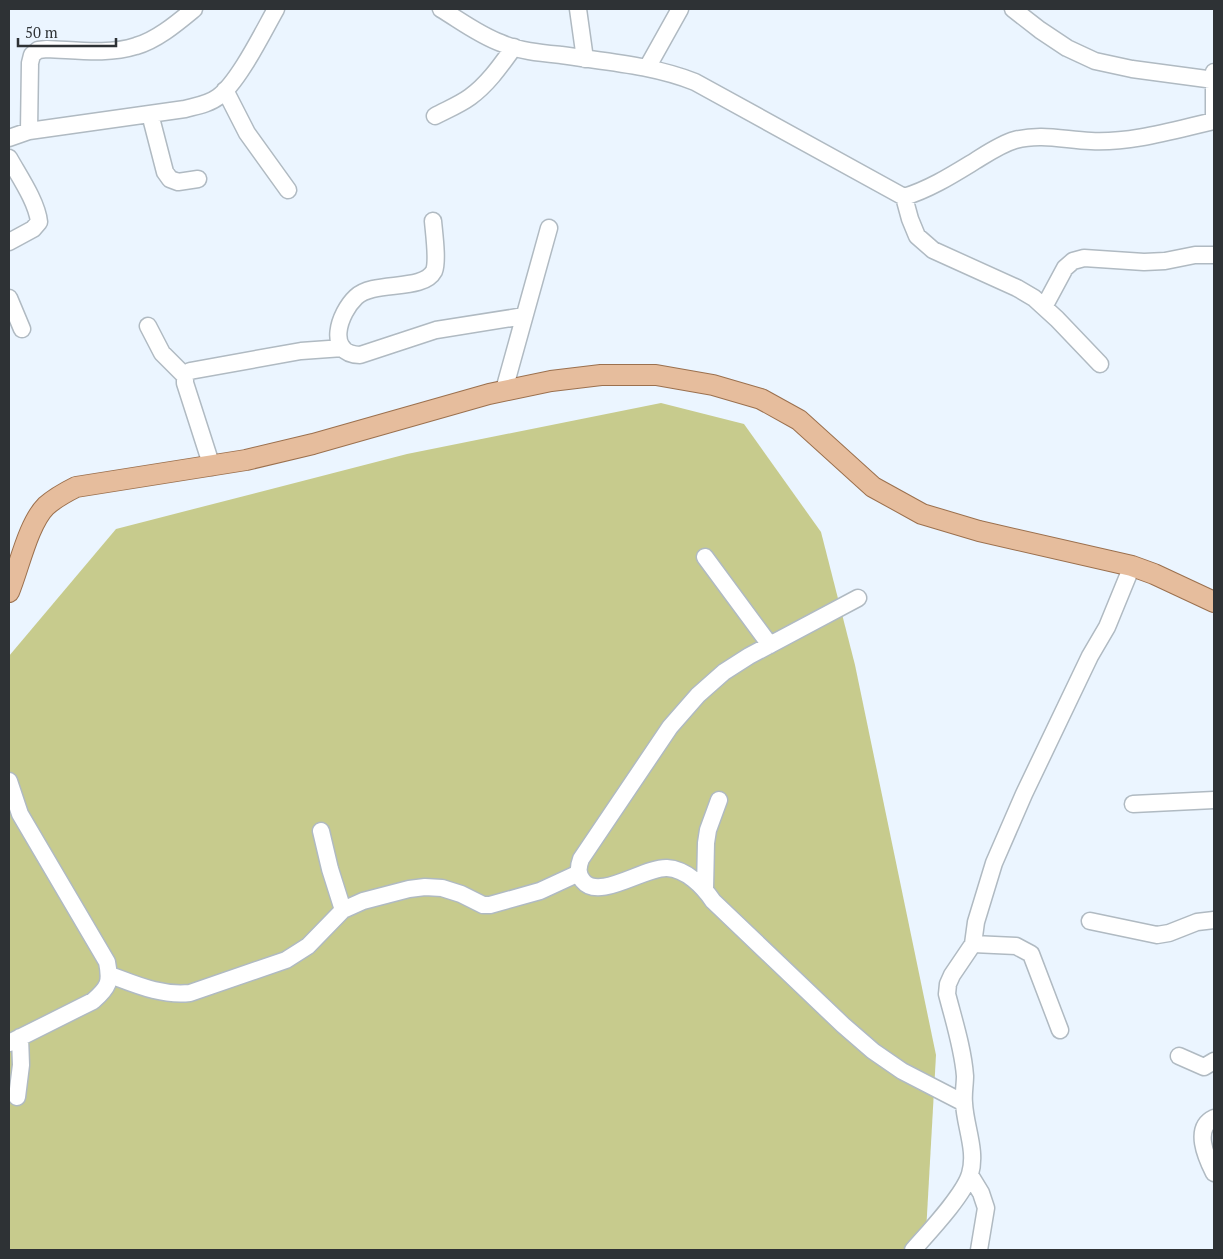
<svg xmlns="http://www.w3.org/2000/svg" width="1223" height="1259" font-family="'PT Serif',serif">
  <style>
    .forest { fill: #c7cb8d }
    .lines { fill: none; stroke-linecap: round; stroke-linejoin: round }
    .minor-casing { stroke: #b0bac2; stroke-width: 19 }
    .major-casing { stroke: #9b704e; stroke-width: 22 }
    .minor { stroke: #fff; stroke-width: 16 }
    .major { stroke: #e6bd9d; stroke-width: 20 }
  </style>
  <rect width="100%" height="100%" fill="#ebf5ff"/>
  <path class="forest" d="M661,403l83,21 77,108 34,133 81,390 -11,195h-916v-594l107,-127 291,-75z"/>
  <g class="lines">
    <defs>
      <path id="minor" d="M441,9c20,12 38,26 60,34 18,8 40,10 60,12 45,7 91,10 134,27l209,115c26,-8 48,-22 71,-36 13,-8 26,-17 40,-21 26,-7 50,0 76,1 41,2 83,-11 123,-20
        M578,9l7,50
        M1013,9l27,21 27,18 28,13 37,8 82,11
        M647,68l33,-59
        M225,90l22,43 41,57
        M150,114l15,58 5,7 8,3 20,-3
        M435,116c11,-6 24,-11 35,-19 18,-13 31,-32 44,-50
        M1214,121v-49
        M29,131l1,-68 2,-8 6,-5 9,-1c29,1 61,6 89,-3 21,-6 41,-23 58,-37
        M9,138l20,-7 156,-22c11,-3 24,-5 33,-12 20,-14 45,-65 58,-88
        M9,158c10,18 28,44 30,64l-6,7 -24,13
        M904,197l6,22 7,17 16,14 84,38 17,10 23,21 43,45
        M433,221c1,12 5,40 1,50 -11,21 -60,9 -78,26 -17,16 -31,57 4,58l76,-25 88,-14
        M9,298l13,31
        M1044,307l21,-39 8,-7 11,-3 60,4 21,-1 30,-6h19
        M148,326l14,27 23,23
        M504,390l45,-162
        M212,467l-27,-84v-7l5,-5 111,-20 42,-3
        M705,557l65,88
        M858,598l-109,58 -25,16 -26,23 -28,32 -89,132c-3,8 -4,15 2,22 16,20 61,-14 84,-13 19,1 36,18 46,33l130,124 30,26 29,20 62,32
        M9,781l11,33 87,148c4,20 2,25 -14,39l-84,42
        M1133,804l81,-4
        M321,831l9,38 13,41
        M705,889l1,-46 2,-13 11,-30
        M1090,921l67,14 12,-2 28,-11 17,-2
        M973,944l43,2 15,8 29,76
        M110,975c27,10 51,21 80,18l96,-33 22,-14 35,-36 20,-9 46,-12 16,-2 17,1 19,6 22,11h7l50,-14 39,-18
        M1179,1056l25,11 10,-6
        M17,1097l4,-32 -1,-28
        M1214,1118c-21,10 -8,39 0,55
        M970,1175l11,18 5,15 -7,42
        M913,1250c15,-17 51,-55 57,-76 7,-23 -5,-48 -6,-71 -1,-9 1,-18 1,-27 -2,-27 -11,-55 -18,-82l1,-10 4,-9 21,-31 3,-22 18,-59 30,-69 66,-138 17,-29 25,-61"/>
      <path id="major" d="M9,592c10,-24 19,-68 37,-86 9,-8 20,-14 30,-19l170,-27 67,-16 176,-50 62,-13 50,-6h55l57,10 48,14 38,21 74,67 49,27 57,17 153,35 22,8 60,28"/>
    </defs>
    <use href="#minor" class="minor-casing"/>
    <use href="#major" class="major-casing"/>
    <use href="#minor" class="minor"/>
    <use href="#major" class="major"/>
  </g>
  <rect width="1223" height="1259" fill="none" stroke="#2e3235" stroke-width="20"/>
  <path d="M18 38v8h98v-8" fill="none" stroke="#2e3235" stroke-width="2.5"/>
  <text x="25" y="38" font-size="15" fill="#2e3235" stroke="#ebf5ff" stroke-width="4" paint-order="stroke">50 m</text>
</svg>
